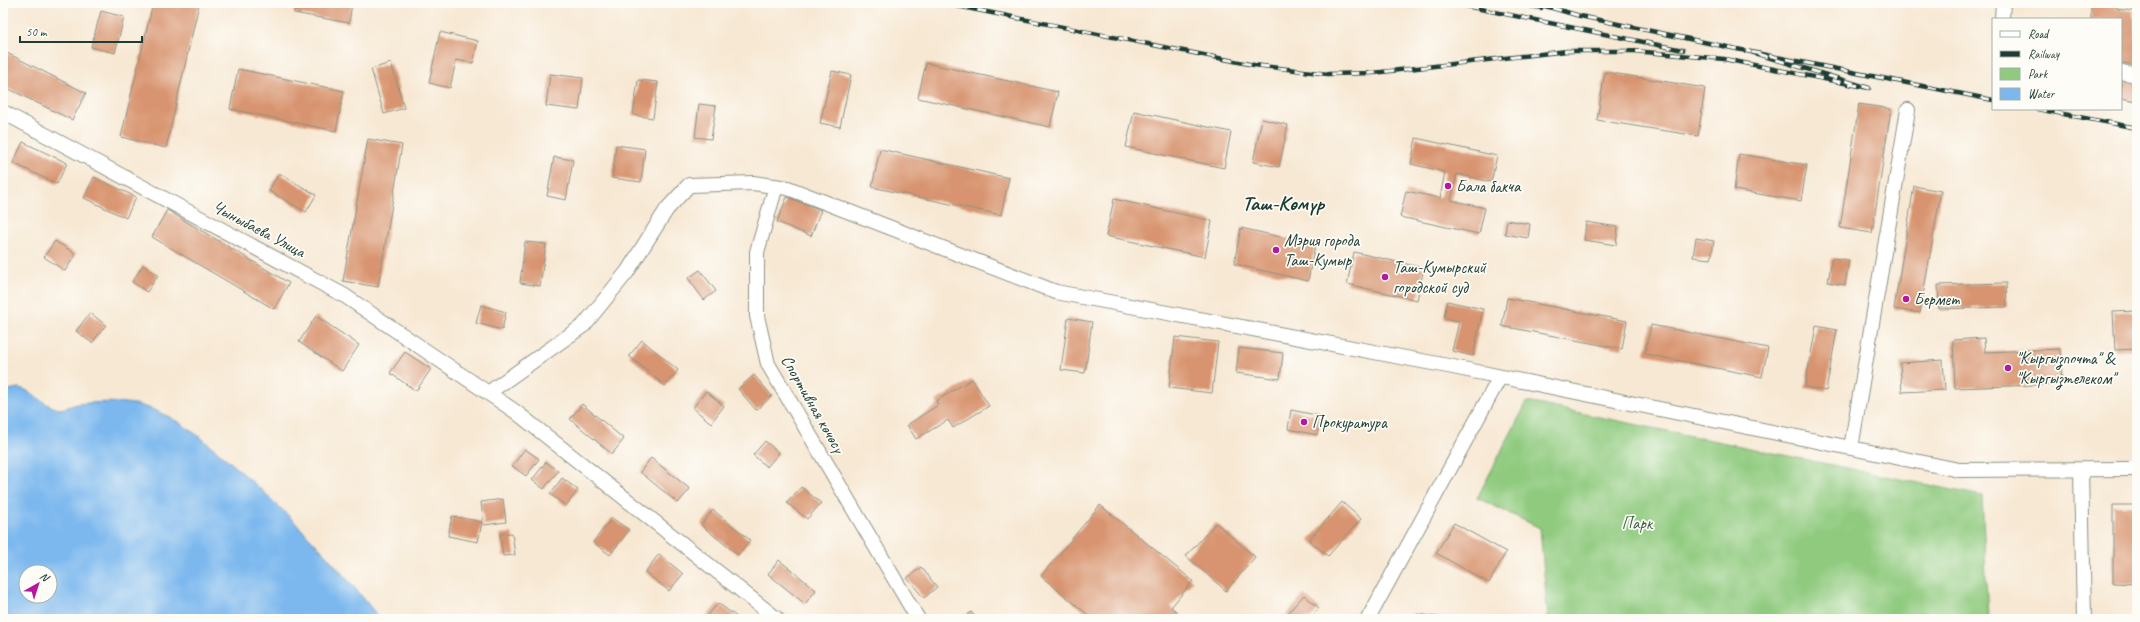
<svg xmlns="http://www.w3.org/2000/svg" width="2140" height="622" font-family="Caveat,sans-serif">
  <style>
    .green { fill: #8fca7e; stroke: #578459 }
    .water { fill: #7cb8ee; stroke: #4e7a91; fill-rule: evenodd }
    .building { fill: #d8946f }
    .lines { fill: none; stroke-linecap: round; stroke-linejoin: round }
    .street-casing { stroke: #8b9284; stroke-width: 16 }
    .street { stroke: #fff; stroke-width: 14 }
    .rail-casing { stroke: #1f3d34; stroke-width: 4.5 }
    .rail { stroke: #fdfcf7; stroke-width: 3; stroke-dasharray: 9; stroke-linecap: butt }
    .poi-dot { fill: #b5179e; stroke: #fdfcf7; stroke-width: 1.5 }
    .labels { text-anchor: middle; dominant-baseline: central; stroke-width: 3.5; stroke-linejoin: round; paint-order: stroke }
    .poi-label { font-size: 17px; fill: #1f3d34; stroke: #fdfcf7; text-anchor: start }
    .street-label { font-size: 17px; fill: #1f3d34; stroke: #fdfcf7 }
    .park-label { font-size: 17px; fill: #3b6046; stroke: #fdfcf7 }
    .district-label { font-size: 21px; font-weight: bold; fill: #1f3d34; stroke: #fdfcf7 }
  </style>
  <rect width="100%" height="100%" fill="#fdfcf7"/>
  <filter id="ink" filterUnits="userSpaceOnUse"><feTurbulence type="fractalNoise" baseFrequency=".025" numOctaves="2"/><feDisplacementMap in="SourceGraphic" scale="8" xChannelSelector="R" yChannelSelector="G"/><feConvolveMatrix kernelMatrix="1 2 1 2 8 2 1 2 1" color-interpolation-filters="sRGB"/></filter>
  <filter id="wash" filterUnits="userSpaceOnUse"><feTurbulence type="fractalNoise" baseFrequency=".012" numOctaves="4" result="noise"/><feDisplacementMap in="SourceGraphic" scale="16" xChannelSelector="R" yChannelSelector="G"/><feGaussianBlur stdDeviation="0.9" result="paint"/><feColorMatrix in="noise" values="0 0 0 0 0 0 0 0 0 0 0 0 0 0 0 0 0 1.4 0 .05"/><feComposite in="paint" operator="in"/></filter>
  <g filter="url(#wash)">
    <rect width="100%" height="100%" fill="#f7e8d3"/>
    <path class="green" d="M1527,402l455,94 6,123h-440l-8,-91 -63,-30z"/>
    <path class="water" d="M18,388c15,2 24,16 37,20 9,3 15,-3 23,-4 16,-2 49,-3 64,2 35,10 61,33 88,56 56,48 105,100 150,157h-377v-228zM26,572h24v24h-24z"/>
    <g id="blocks">
      <path class="building" d="M153,3l46,1 -33,144 -45,-11z
        M295,3h57l-3,20 -55,-10z
        M2091,3h26v6l17,2 1,29h2v25l-16,-2v-44h-30z
        M101,11l23,6 -9,36 -24,-6z
        M440,32l38,9 -5,22 -17,-3 -6,28 -21,-5z
        M3,51l83,42 -14,27 -69,-34z
        M391,63l13,45 -20,6 -13,-45z
        M926,63l132,29 -8,35 -132,-29z
        M238,69l106,22 -8,40 -106,-22z
        M832,71l19,4 -11,52 -20,-4z
        M1605,72l100,16 -7,48 -101,-16z
        M550,74l33,4 -4,32 -33,-4z
        M2121,79l16,2v20l-16,-3z
        M638,80l20,2 -5,36 -20,-3z
        M699,104l17,2 -5,33 -16,-2z
        M1859,104l32,5 -19,124 -32,-5z
        M1134,111l97,21 -7,36 -98,-21z
        M1262,119l26,6 -9,42 -26,-5z
        M1416,138l81,18 -6,26 -34,-8 -6,26 34,8 -6,26 -79,-17 6,-26 34,7 5,-26 -34,-8z
        M368,139l34,6 -24,142 -35,-6z
        M23,142l44,21 -10,21 -44,-21z
        M616,145l29,4 -4,33 -29,-4z
        M880,149l129,29 -8,37 -129,-28z
        M1739,154l68,11 -6,36 -67,-11z
        M554,157l19,3 -7,40 -19,-4z
        M279,173l37,22 -10,17 -37,-21z
        M94,177l42,20 -10,21 -42,-20z
        M1914,186l27,5 -21,122 -26,-4z
        M787,197l34,13 -10,26 -34,-14z
        M1114,199l98,22 -7,36 -99,-21z
        M167,210l122,73 -15,26 -122,-72z
        M1507,220l23,4 -2,14 -23,-4z
        M1586,222l32,5 -2,18 -32,-5z
        M1241,228l74,17 -7,36 -74,-17z
        M1696,238l18,3 -3,18 -18,-2z
        M55,241l21,13 -11,17 -21,-14z
        M525,242l21,2 -6,42 -20,-3z
        M1354,252l70,16 -7,32 -70,-16z
        M1832,258l17,2 -4,25 -17,-3z
        M143,265l15,10 -11,17 -15,-10z
        M700,270l16,21 -12,9 -16,-22z
        M2006,283l1,24 -68,2 -1,-24z
        M1507,298l120,23 -5,28 -120,-23z
        M1447,301l36,8 -10,47 -21,-5 7,-30 -15,-3z
        M481,305l25,7 -4,18 -26,-7z
        M2137,311v38l-22,1 -2,-38z
        M90,313l16,12 -14,18 -16,-12z
        M316,316l43,29 -17,26 -43,-29z
        M1068,318l24,4 -7,51 -24,-3z
        M1651,325l117,23 -6,29 -117,-23z
        M1816,326l21,4 -11,61 -21,-4z
        M1175,337l43,5 -6,51 -43,-5z
        M1984,338l1,14 75,-3 2,35 -107,4 -2,-48z
        M642,340l36,30 -13,16 -36,-30z
        M1239,348l44,5 -3,26 -44,-6z
        M405,352l26,17 -15,22 -26,-18z
        M1943,360l2,30 -43,2 -2,-29z
        M754,375l18,21 -16,14 -18,-21z
        M972,379l17,27 -36,22 -5,-8 -32,19 -9,-14 31,-20 -2,-4z
        M706,391l18,15 -13,17 -18,-15z
        M582,404l42,35 -12,15 -42,-35z
        M1291,410l30,6 -4,19 -29,-6z
        M765,441l14,12 -12,14 -14,-12z
        M525,449l14,10 -13,17 -14,-10z
        M651,458l39,31 -12,14 -38,-31z
        M546,462l12,9 -14,18 -12,-9z
        M562,478l16,12 -12,16 -16,-12z
        M801,487l20,16 -14,16 -20,-16z
        M503,499l3,23 -22,3 -3,-23z
        M1342,502l19,17 -33,37 -19,-16z
        M1100,505l93,76 -22,26 14,12h-92l-52,-43z
        M2113,505h24v79l-24,-1z
        M713,510l37,30 -12,15 -37,-30z
        M452,516l30,6 -4,20 -30,-6z
        M612,518l17,12 -19,25 -17,-13z
        M1216,523l39,34 -29,34 -40,-35z
        M1454,523l52,29 -17,31 -53,-30z
        M512,533l3,22 -12,1 -3,-22z
        M659,554l24,20 -14,17 -24,-19z
        M779,560l37,30 -11,14 -37,-30z
        M921,567l16,20 -13,11 -17,-20z
        M1304,595l15,13 -9,11h-20l-4,-4z
        M718,603l19,14 -2,2h-30z
        M971,612l6,7h-15z
        M1417,614l26,4v1h-27z"/>
    </g>
  </g>
  <g filter="url(#ink)">
    <use href="#blocks" fill-opacity="0" stroke="#8b9284" stroke-width="1"/>
    <g class="lines">
      <defs>
        <path id="street" d="M2002,19l1,-16
          M2121,72l16,3
          M3,112l342,184 171,116 261,207
          M776,186l-19,66v64l11,48 150,255
          M488,393l96,-68 43,-53 40,-63 22,-24 64,-2 35,5 268,104 392,74 511,104 178,-1
          M1851,448l57,-338
          M2081,470l3,149
          M1368,619l132,-242"/>
      </defs>
      <use href="#street" class="street-casing"/>
      <use href="#street" class="street"/>
      <defs>
        <path id="rail" d="M942,3l312,62 74,9 45,-1 194,-22h67l90,8 145,29 -118,-36 242,48
          M1451,3l232,47
          M1513,3l28,5
          M1535,3l45,13 171,36
          M2037,109l100,19"/>
      </defs>
      <use href="#rail" class="rail-casing"/>
      <use href="#rail" class="rail"/>
    </g>
  </g>
  <g class="poi-dot">
    <circle cx="1448" cy="186" r="4"/>
    <circle cx="1276" cy="250" r="4"/>
    <circle cx="1385" cy="277" r="4"/>
    <circle cx="1906" cy="299" r="4"/>
    <circle cx="2008" cy="368" r="4"/>
    <circle cx="1304" cy="422" r="4"/>
  </g>
  <g class="labels">
    <g class="poi-label">
      <text x="1456" y="186">Бала бакча</text>
      <text x="1284" y="240">Мэрия города<tspan x="1284" dy="20">Таш-Кумыр</tspan></text>
      <text x="1393" y="267">Таш-Кумырский<tspan x="1393" dy="20">городской суд</tspan></text>
      <text x="1914" y="299">Бермет</text>
      <text x="2016" y="358">"Кыргызпочта" &amp;<tspan x="2016" dy="20">"Кыргызтелеком"</tspan></text>
      <text x="1312" y="422">Прокуратура</text>
    </g>
    <g class="street-label">
      <text transform="translate(259 229) rotate(28)">Чыныбаева Улица</text>
      <text transform="translate(813 404) rotate(60)">Спортивная көчөсү</text>
    </g>
    <g class="park-label">
      <text x="1637" y="523">Парк</text>
    </g>
    <g class="district-label">
      <text x="1283" y="203">Таш-Көмүр</text>
    </g>
  </g>
  <rect width="2140" height="622" fill="none" stroke="#fdfcf7" stroke-width="16"/>
  <rect x="1992" y="18" width="130" height="92" fill="#fdfcf7" stroke="#a4b0a9"/>
  <rect x="2000" y="31" width="20" height="6" fill="#ffffff" stroke="#a4b0a9"/>
  <text x="2028" y="38" font-size="12" fill="#1f3d34">Road</text>
  <rect x="2000" y="51" width="20" height="6" fill="#1f3d34" stroke="#a4b0a9"/>
  <text x="2028" y="58" font-size="12" fill="#1f3d34">Railway</text>
  <rect x="2000" y="68" width="20" height="12" fill="#8fca7e" stroke="#a4b0a9"/>
  <text x="2028" y="78" font-size="12" fill="#1f3d34">Park</text>
  <rect x="2000" y="88" width="20" height="12" fill="#7cb8ee" stroke="#a4b0a9"/>
  <text x="2028" y="98" font-size="12" fill="#1f3d34">Water</text>
  <g transform="translate(38 584) rotate(39)"><circle r="19" fill="#fdfcf7" stroke="#a4b0a9"/>
  <path d="M0-3L7 15L0 10L-7 15Z" fill="#b5179e"/>
  <text y="-6" font-size="11" font-weight="bold" text-anchor="middle" fill="#1f3d34">N</text>
  </g>
  <path d="M20 36v6h122v-6" fill="none" stroke="#1f3d34" stroke-width="2"/>
  <text x="26" y="36" font-size="12" fill="#1f3d34" stroke="#fdfcf7" stroke-width="3" paint-order="stroke">50 m</text>
</svg>
